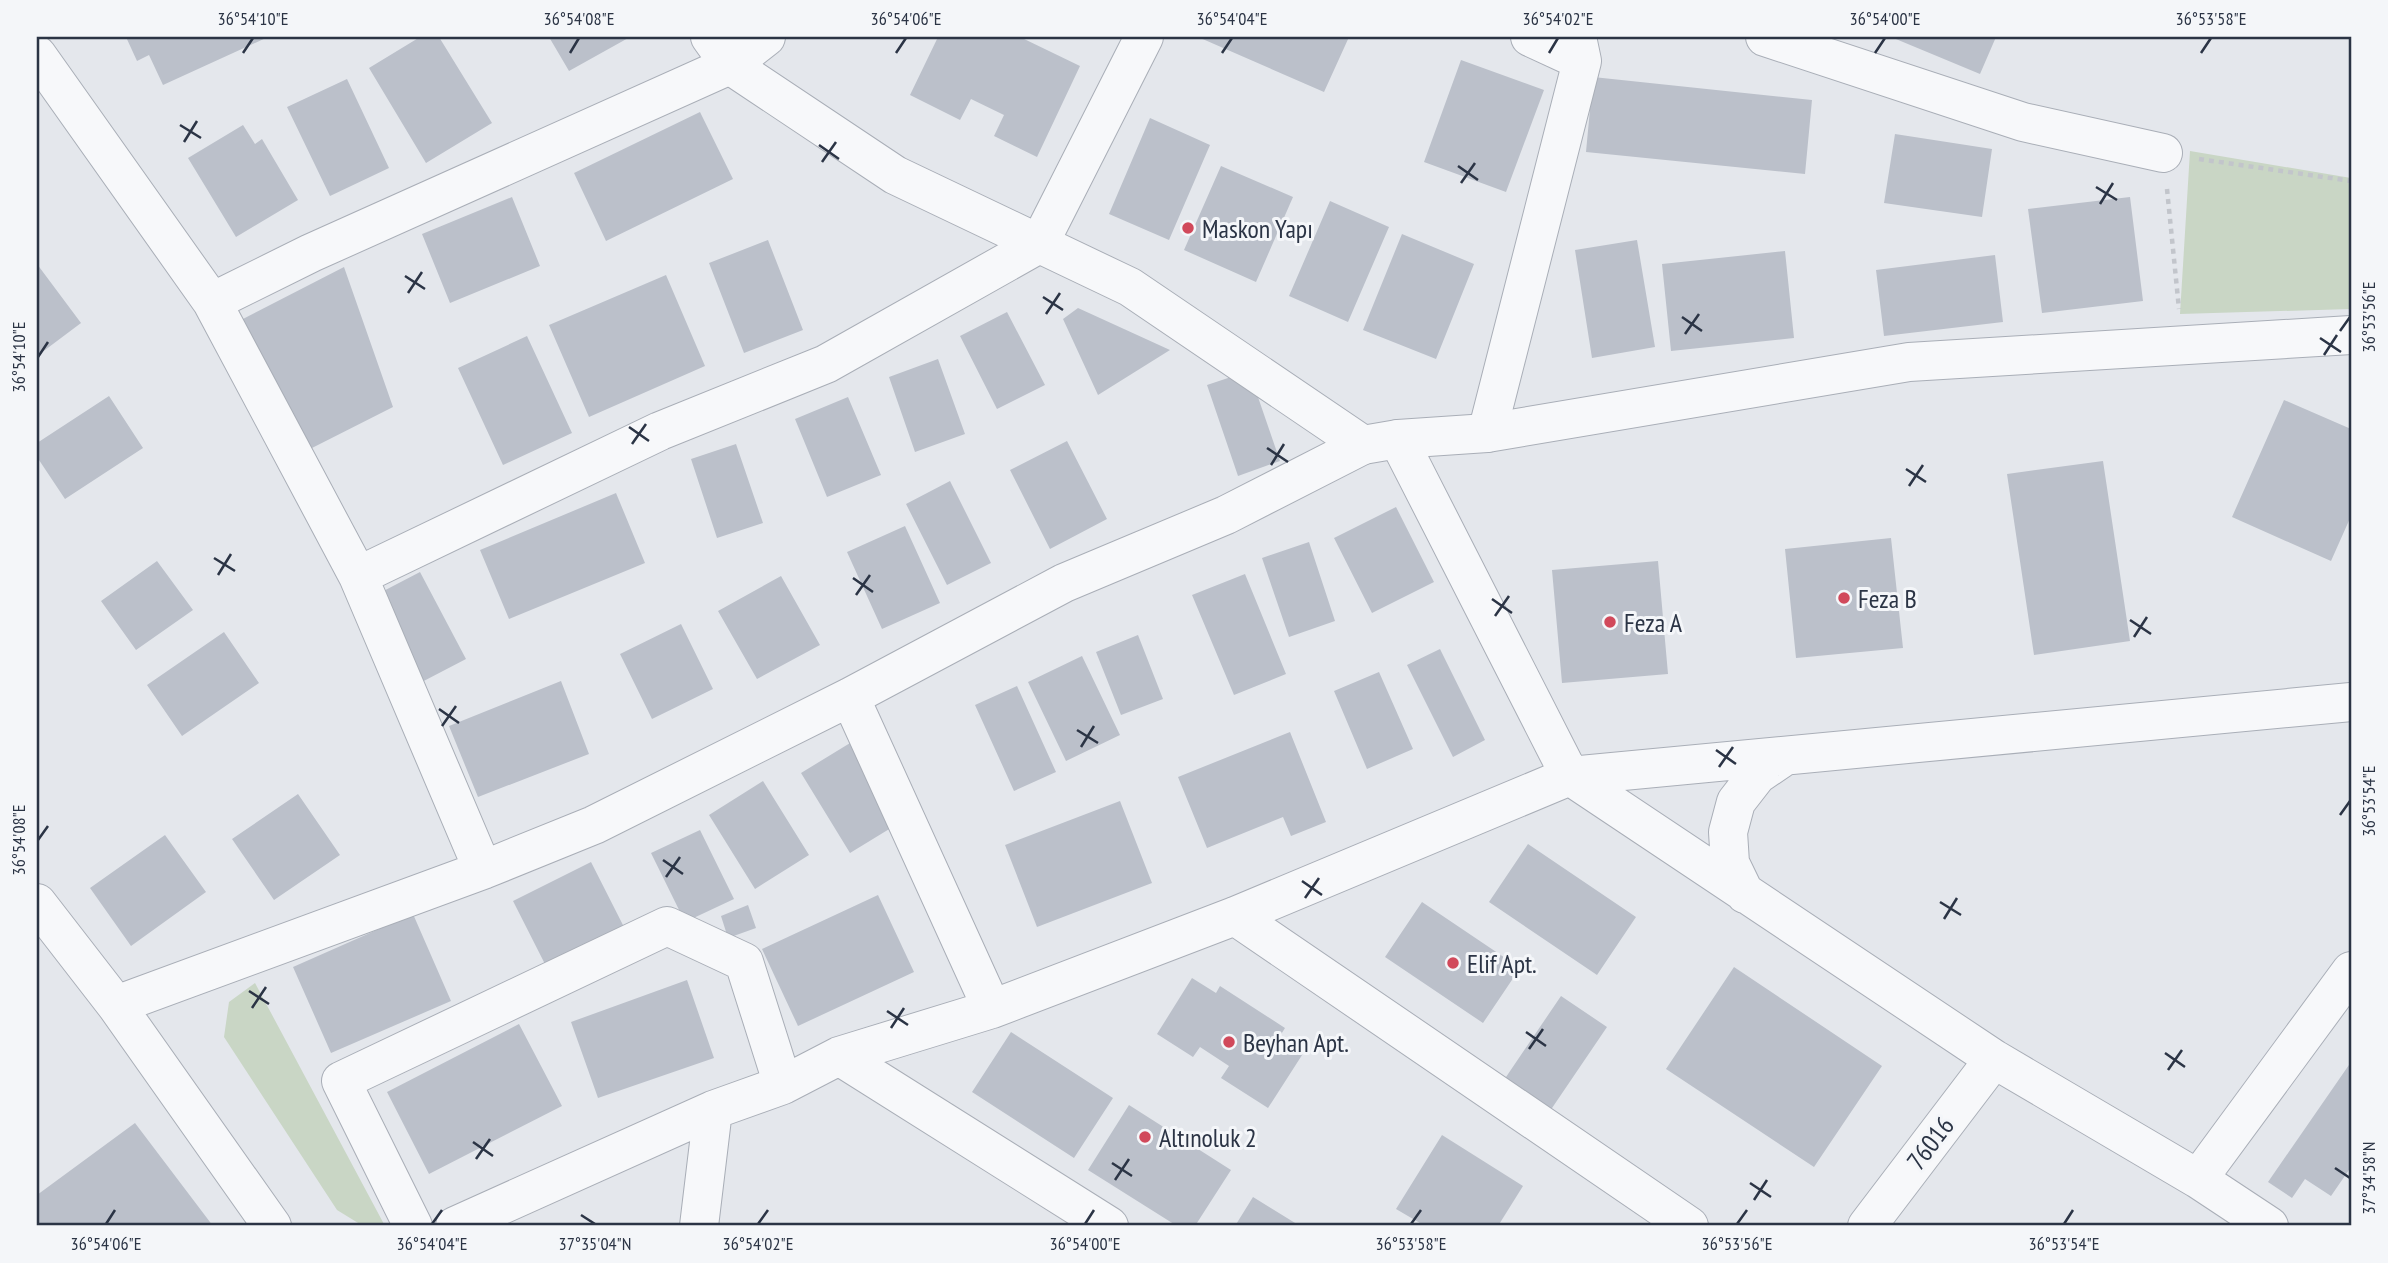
<svg xmlns="http://www.w3.org/2000/svg" width="2388" height="1263" font-family="'PT Sans Narrow',sans-serif">
  <style>
    .green { fill: #c9d6c5 }
    .building { fill: #bbc0ca }
    .lines { fill: none; stroke-linecap: round; stroke-linejoin: round }
    .minor-casing { stroke: #a9aeb7; stroke-width: 40 }
    .tertiary-casing { stroke: #a9aeb7; stroke-width: 40 }
    .path { stroke: #c2c5cb; stroke-width: 4.5; stroke-dasharray: 5 5; stroke-linecap: butt }
    .minor { stroke: #f7f8fa; stroke-width: 38 }
    .tertiary { stroke: #f7f8fa; stroke-width: 38 }
    .ticks { fill: none; stroke: #2b3445; stroke-width: 2.5 }
    .poi-dot { fill: #d1495b; stroke: #f4f6f9; stroke-width: 2.5 }
    .labels { text-anchor: middle; dominant-baseline: central; stroke-width: 6; stroke-linejoin: round; paint-order: stroke }
    .poi-label { font-size: 26px; fill: #2b3445; stroke: #f4f6f9; text-anchor: start }
    .street-label { font-size: 26px; fill: #2b3445; stroke: #f4f6f9 }
    .neatline { fill: none; stroke: #2b3445; stroke-width: 2.5 }
    .ticks-label { font-size: 18px; text-anchor: middle; fill: #2b3445 }
  </style>
  <rect width="100%" height="100%" fill="#e4e7ec"/>
  <path class="green" d="M2190,151l161,27v131l-171,5z
    M255,983l130,243h-22l-26,-16 -113,-173 5,-35z"/>
  <path class="building" d="M126,37h142l-105,48 -14,-30 -12,6z
    M420,37h19l53,86 -66,40 -57,-95z
    M549,37h81l-61,34z
    M938,37h82l60,29 -43,91 -43,-21 10,-21 -33,-16 -11,21 -50,-25z
    M1198,37h151l-25,55z
    M1891,37h105l-16,37z
    M1461,60l83,30 -38,102 -82,-30z
    M1593,77l219,23 -7,74 -219,-22z
    M347,79l42,89 -59,28 -43,-89z
    M700,112l33,67 -127,62 -32,-68z
    M1150,118l60,27 -41,95 -60,-26z
    M243,125l12,19 7,-5 36,61 -62,37 -48,-79z
    M1895,134l97,15 -10,68 -98,-14z
    M1221,166l72,31 -37,85 -72,-32z
    M512,197l28,69 -90,37 -28,-69z
    M2130,197l13,104 -101,12 -14,-104z
    M1330,201l59,26 -41,95 -59,-26z
    M1402,234l72,30 -38,95 -73,-29z
    M768,240l35,90 -59,23 -35,-90z
    M1637,240l18,107 -63,11 -17,-108z
    M1785,251l9,87 -123,13 -9,-87z
    M1995,255l8,67 -119,14 -8,-66z
    M37,264l44,59 -44,33z
    M344,267l49,140 -83,42 -69,-129z
    M666,275l39,91 -116,51 -40,-92z
    M1078,308l92,42 -72,45 -35,-76z
    M1007,312l38,73 -48,24 -37,-73z
    M527,336l45,97 -69,32 -45,-97z
    M938,359l27,75 -50,18 -26,-75z
    M1249,371l31,90 -42,15 -31,-91z
    M109,396l34,52 -78,51 -28,-42v-14z
    M848,397l33,78 -54,22 -32,-78z
    M2284,400l67,29v87l-20,45 -99,-44z
    M1067,441l40,78 -57,30 -40,-79z
    M736,444l27,79 -46,15 -26,-79z
    M2103,461l27,180 -96,14 -27,-181z
    M950,481l41,82 -44,22 -41,-81z
    M616,493l29,70 -136,56 -29,-69z
    M1396,507l38,75 -62,31 -38,-75z
    M905,526l35,77 -58,26 -35,-77z
    M1891,538l12,110 -107,10 -11,-109z
    M1309,542l26,79 -46,16 -27,-79z
    M157,561l36,49 -57,40 -35,-49z
    M1658,561l10,113 -106,9 -10,-113z
    M420,572l46,87 -48,25 -46,-87z
    M1245,574l41,100 -52,21 -42,-100z
    M781,576l39,69 -63,34 -39,-68z
    M681,624l32,65 -61,30 -32,-65z
    M224,632l35,51 -77,53 -35,-51z
    M1138,635l25,64 -42,16 -25,-63z
    M1440,649l45,91 -32,17 -46,-92z
    M1082,656l38,79 -54,26 -38,-79z
    M1379,672l34,77 -46,20 -33,-78z
    M561,681l28,73 -111,43 -29,-71z
    M1017,686l39,86 -42,19 -39,-86z
    M1290,732l36,90 -35,14 -8,-19 -76,31 -29,-71z
    M855,740l49,80 -54,33 -49,-80z
    M763,781l46,74 -54,34 -46,-74z
    M298,794l42,61 -66,45 -42,-61z
    M1120,801l32,82 -115,44 -32,-82z
    M700,830l34,69 -49,23 -34,-69z
    M165,835l41,57 -75,54 -41,-58z
    M1528,844l108,73 -39,58 -108,-73z
    M591,862l35,69 -78,39 -35,-69z
    M878,895l36,77 -116,54 -36,-77z
    M1422,902l98,66 -37,55 -98,-66z
    M748,905l8,23 -28,10 -7,-22z
    M413,914l38,87 -120,52 -38,-86z
    M1734,967l148,99 -68,101 -148,-98z
    M1192,978l24,15 4,-7 65,42 -5,8 24,16 -36,56 -47,-30 8,-12 -29,-19 -7,10 -36,-23z
    M687,980l27,78 -116,40 -27,-76z
    M1561,996l46,31 -57,84 -46,-31z
    M519,1024l43,82 -133,68 -42,-82z
    M1011,1032l102,66 -39,60 -102,-66z
    M2351,1062v105l-20,29 -26,-17 -13,19 -24,-16z
    M1129,1105l102,65 -36,56h-18l-89,-56z
    M135,1123l78,103h-176v-31z
    M1442,1135l81,51 -25,40h-73l-29,-17z
    M1253,1197l47,29h-65z"/>
  <g class="lines">
    <defs>
      <path id="minor" d="M1530,37l52,24
        M1765,37l258,85 140,31
        M37,55l175,247 146,274 125,294
        M212,302l99,-49 419,-188 36,-28
        M1487,433l95,-372 -5,-24
        M1398,439l172,337 424,283 204,120 71,47
        M358,576l302,-145 166,-67 213,-120 105,-207
        M850,697l142,312
        M1745,894l-15,-31 -2,-31 8,-30 21,-27 28,-19
        M37,903l79,102 156,221
        M1235,916l454,310
        M116,1005l367,-135 111,-45 256,-128 214,-114 162,-68 137,-70
        M839,1056l270,170
        M2198,1179l153,-208
        M413,1226l-72,-145 326,-155 77,36 39,123
        M455,1226l258,-116 70,-25 56,-29 153,-47 243,-93 335,-140 781,-74
        M699,1226l14,-116
        M1867,1226l127,-167"/>
      <path id="tertiary" d="M710,37l20,28 165,110 235,112 233,158 35,-6 89,-6 422,-71 442,-27"/>
    </defs>
    <use href="#minor" class="minor-casing"/>
    <use href="#tertiary" class="tertiary-casing"/>
    <path class="path" d="M2199,159l152,22
      M2167,189l12,120"/>
    <use href="#minor" class="minor"/>
    <use href="#tertiary" class="tertiary"/>
  </g>
  <path class="ticks" d="M243,53l10,-15M570,53l9,-15M896,53l10,-15M1222,53l10,-15M1549,53l9,-15M1875,53l10,-15M2201,53l10,-15M180,125l21,13M184,142l13,-21M819,145l20,14M822,162l14,-20M1458,166l20,14M1461,183l14,-20M2096,187l21,13M2100,204l13,-21M405,276l20,13M408,293l14,-21M1043,297l20,13M1046,314l14,-21M1682,317l20,14M2340,331l10,-14M1685,334l14,-20M2320,338l21,14M2324,355l13,-20M38,357l10,-15M629,427l20,14M632,444l14,-20M1267,448l21,14M1271,465l13,-21M1906,469l20,13M1909,486l14,-21M214,558l21,13M218,575l13,-21M853,578l20,14M856,595l14,-20M1492,599l20,14M1495,616l14,-20M2130,620l21,14M2134,637l13,-20M439,709l20,14M442,726l14,-20M1077,730l21,13M1081,747l13,-21M1716,750l20,14M1719,767l14,-20M2340,815l10,-14M38,840l10,-14M663,860l20,14M666,877l14,-20M1302,881l20,14M1305,898l14,-20M1940,902l21,13M1944,919l13,-21M249,991l20,13M252,1008l14,-21M887,1011l21,14M891,1028l13,-20M1526,1032l20,14M1529,1049l14,-20M2165,1053l20,14M2168,1070l14,-20M473,1142l20,14M476,1159l14,-20M1112,1163l20,13M2335,1168l15,10M1115,1180l14,-21M1750,1183l21,14M1754,1200l13,-20M581,1215l14,9M106,1224l9,-14M432,1224l10,-14M758,1224l10,-14M1085,1224l9,-14M1411,1224l10,-14M1737,1224l10,-14M2064,1224l9,-14"/>
  <g class="poi-dot">
    <circle cx="1188" cy="228" r="7"/>
    <circle cx="1844" cy="598" r="7"/>
    <circle cx="1610" cy="622" r="7"/>
    <circle cx="1453" cy="963" r="7"/>
    <circle cx="1229" cy="1042" r="7"/>
    <circle cx="1145" cy="1137" r="7"/>
  </g>
  <g class="labels">
    <g class="poi-label">
      <text x="1202" y="228">Maskon Yapı</text>
      <text x="1858" y="598">Feza B</text>
      <text x="1624" y="622">Feza A</text>
      <text x="1467" y="963">Elif Apt.</text>
      <text x="1243" y="1042">Beyhan Apt.</text>
      <text x="1159" y="1137">Altınoluk 2</text>
    </g>
    <g class="street-label">
      <text transform="translate(1930 1143) rotate(-53)">76016</text>
    </g>
  </g>
  <rect width="2388" height="1263" fill="none" stroke="#f4f6f9" stroke-width="77"/>
  <rect x="38" y="38" width="2312" height="1186" class="neatline"/>
  <g class="ticks-label">
    <text x="253" y="25">36°54'10"E</text>
    <text x="579" y="25">36°54'08"E</text>
    <text x="906" y="25">36°54'06"E</text>
    <text x="1232" y="25">36°54'04"E</text>
    <text x="1558" y="25">36°54'02"E</text>
    <text x="1885" y="25">36°54'00"E</text>
    <text x="2211" y="25">36°53'58"E</text>
    <text transform="translate(2369 317) rotate(-90)" y="6">36°53'56"E</text>
    <text transform="translate(19 357) rotate(-90)" y="6">36°54'10"E</text>
    <text transform="translate(2369 801) rotate(-90)" y="6">36°53'54"E</text>
    <text transform="translate(19 840) rotate(-90)" y="6">36°54'08"E</text>
    <text transform="translate(2369 1178) rotate(-90)" y="6">37°34'58"N</text>
    <text x="106" y="1250">36°54'06"E</text>
    <text x="432" y="1250">36°54'04"E</text>
    <text x="595" y="1250">37°35'04"N</text>
    <text x="758" y="1250">36°54'02"E</text>
    <text x="1085" y="1250">36°54'00"E</text>
    <text x="1411" y="1250">36°53'58"E</text>
    <text x="1737" y="1250">36°53'56"E</text>
    <text x="2064" y="1250">36°53'54"E</text>
  </g>
</svg>
